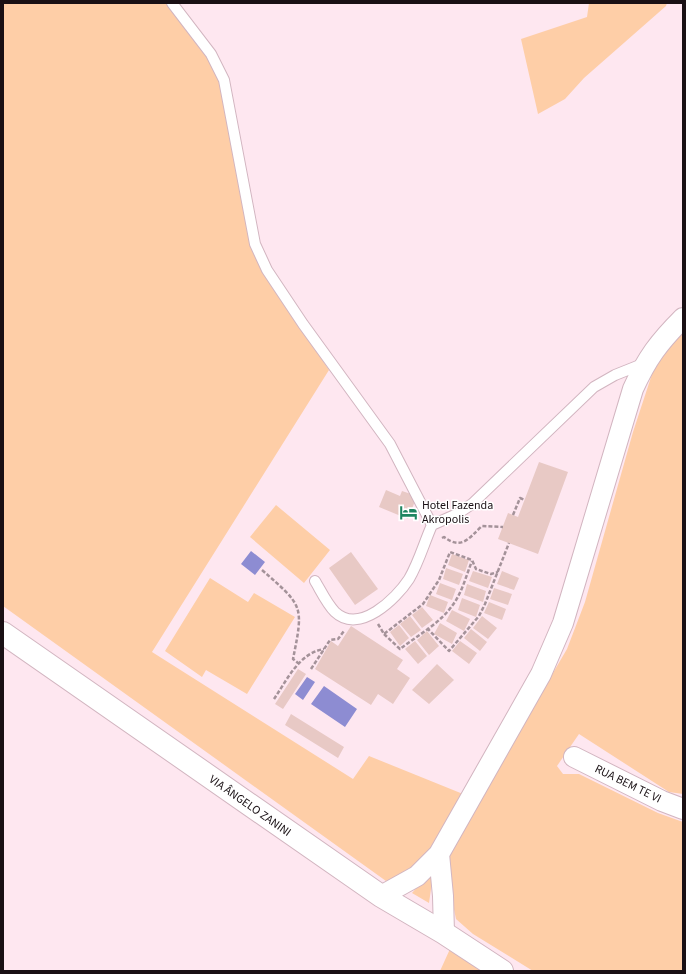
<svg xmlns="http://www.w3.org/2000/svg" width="686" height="974" font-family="'Source Sans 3',sans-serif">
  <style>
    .green { fill: #fecea7 }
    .water { fill: #8d8cd2 }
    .building { fill: #e8c9c5 }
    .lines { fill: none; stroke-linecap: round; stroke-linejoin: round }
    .service-casing { stroke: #d2b5c0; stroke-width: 12 }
    .minor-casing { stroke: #d2b5c0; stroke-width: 22 }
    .tertiary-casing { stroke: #d2b5c0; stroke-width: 24 }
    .path { stroke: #a49299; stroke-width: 2.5; stroke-dasharray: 4 2; stroke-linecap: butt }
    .service { stroke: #fff; stroke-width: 10 }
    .minor { stroke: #fff; stroke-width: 20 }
    .tertiary { stroke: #fff; stroke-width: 22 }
    .labels { text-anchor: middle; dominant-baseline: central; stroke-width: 3; stroke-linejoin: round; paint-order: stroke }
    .poi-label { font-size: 12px; fill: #191014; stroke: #fff; text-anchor: start }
    .street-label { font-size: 12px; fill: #191014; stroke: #fff }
  </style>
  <rect width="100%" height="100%" fill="#fee7f0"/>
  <path class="green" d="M3,3h164l42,53 12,24 44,193 64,97 -177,282 201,127 16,-23 94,38 -33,56 -20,22 -24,9 -383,-275z
    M589,3h78l-1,3 -82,72 -19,21 -27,15 -17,-75 66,-22z
    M683,331v463l-14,-2 -90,-58 -22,32 6,8h16l79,39 25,9v149h-150l-60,-37 -17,-15 -9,-43v-22l120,-205 18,-47 48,-170 20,-61 19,-29z
    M276,505l54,45 -26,33 -54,-46z
    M210,578l38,24 6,-9 41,24 -48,77 -41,-24 -4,7 -37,-26z
    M434,868l-5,35 -17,-10z
    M450,949l35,22h-45z"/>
  <path class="water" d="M251,551l14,11 -10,13 -14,-11z
    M307,677l8,5 -12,18 -8,-6z
    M324,686l33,23 -12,18 -34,-23z"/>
  <path class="building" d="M539,462l29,10 -30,82 -40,-15 10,-26 10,4z
    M386,490l14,6 2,-5 15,5 -9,23 -29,-12z
    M351,552l27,37 -23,16 -26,-37z
    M452,554l17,6 -4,12 -17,-7z
    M446,568l17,6 -4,11 -16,-6z
    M473,571l19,6 -4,11 -19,-7z
    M502,571l17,7 -5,12 -17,-6z
    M440,583l16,6 -4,11 -16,-6z
    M467,584l19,7 -3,11 -19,-7z
    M494,588l18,6 -4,11 -18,-6z
    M430,595l18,7 -4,11 -18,-7z
    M462,598l18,7 -4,12 -18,-7z
    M489,602l17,7 -4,11 -18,-7z
    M422,607l11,13 -11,8 -10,-13z
    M452,610l18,9 -6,12 -18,-10z
    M410,616l11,14 -10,7 -11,-13z
    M482,616l15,12 -9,11 -15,-11z
    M440,623l17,10 -5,11 -18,-10z
    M399,625l10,13 -9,8 -10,-14z
    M351,626l52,34 -6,9 13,9 -17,26 -15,-10 -7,11 -56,-36 16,-28 7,5z
    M471,629l16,13 -7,9 -16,-13z
    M427,631l12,15 -10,9 -12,-15z
    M415,641l12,15 -9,8 -13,-15z
    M460,641l17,12 -8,11 -17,-13z
    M437,664l17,16 -25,24 -17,-14z
    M298,669l8,5 -23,35 -8,-5z
    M291,714l53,33 -6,11 -53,-33z"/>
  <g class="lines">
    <defs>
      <path id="service" d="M172,3l39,51 13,26 31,164 12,26 36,54 87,120 42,81c-8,18 -13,37 -23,54 -13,20 -50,56 -74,33 -8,-8 -14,-21 -20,-31
        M432,525l25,-11 15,-10 122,-117 21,-12 30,-12"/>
      <path id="minor" d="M574,757l88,44 21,8
        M439,854l4,42 1,37
        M381,896l36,-20 22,-22 102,-180 22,-51 70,-234c14,-31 26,-47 50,-71"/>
      <path id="tertiary" d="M3,633l378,263 63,37 58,38"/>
    </defs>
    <use href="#service" class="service-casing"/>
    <use href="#minor" class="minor-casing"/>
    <use href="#tertiary" class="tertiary-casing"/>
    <path class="path" d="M513,515l7,-17 5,2
      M442,538l2,-1c18,13 24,2 38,-11l21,1
      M262,570c41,36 42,35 31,89l5,4
      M378,624l6,10 39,-30 16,-24 11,-28 22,8 4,9 15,5 7,-2
      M427,628l22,23 30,-35 6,-12 24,-61
      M384,634l16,15c17,-13 40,-26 52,-43 10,-13 14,-30 20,-45
      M311,669l19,-29 8,-1 6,-8
      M274,699c13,-19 25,-46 50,-50"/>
    <use href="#service" class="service"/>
    <use href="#minor" class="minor"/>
    <use href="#tertiary" class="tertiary"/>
  </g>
  <defs>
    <symbol id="hotel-bare" viewBox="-9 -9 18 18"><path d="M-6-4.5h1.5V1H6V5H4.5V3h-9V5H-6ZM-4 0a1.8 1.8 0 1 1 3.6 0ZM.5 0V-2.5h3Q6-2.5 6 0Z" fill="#1e8560" stroke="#fff" stroke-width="2.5" paint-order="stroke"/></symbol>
  </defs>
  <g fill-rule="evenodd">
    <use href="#hotel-bare" x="396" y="500" width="25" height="25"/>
  </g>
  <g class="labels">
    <g class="poi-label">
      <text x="422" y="505">Hotel Fazenda<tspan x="422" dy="14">Akropolis</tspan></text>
    </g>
    <g class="street-label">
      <text transform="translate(628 784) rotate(26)">RUA BEM TE VI</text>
      <text transform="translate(250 806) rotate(35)">VIA ÂNGELO ZANINI</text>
    </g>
  </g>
  <rect width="686" height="974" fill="none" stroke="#191014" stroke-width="8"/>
</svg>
